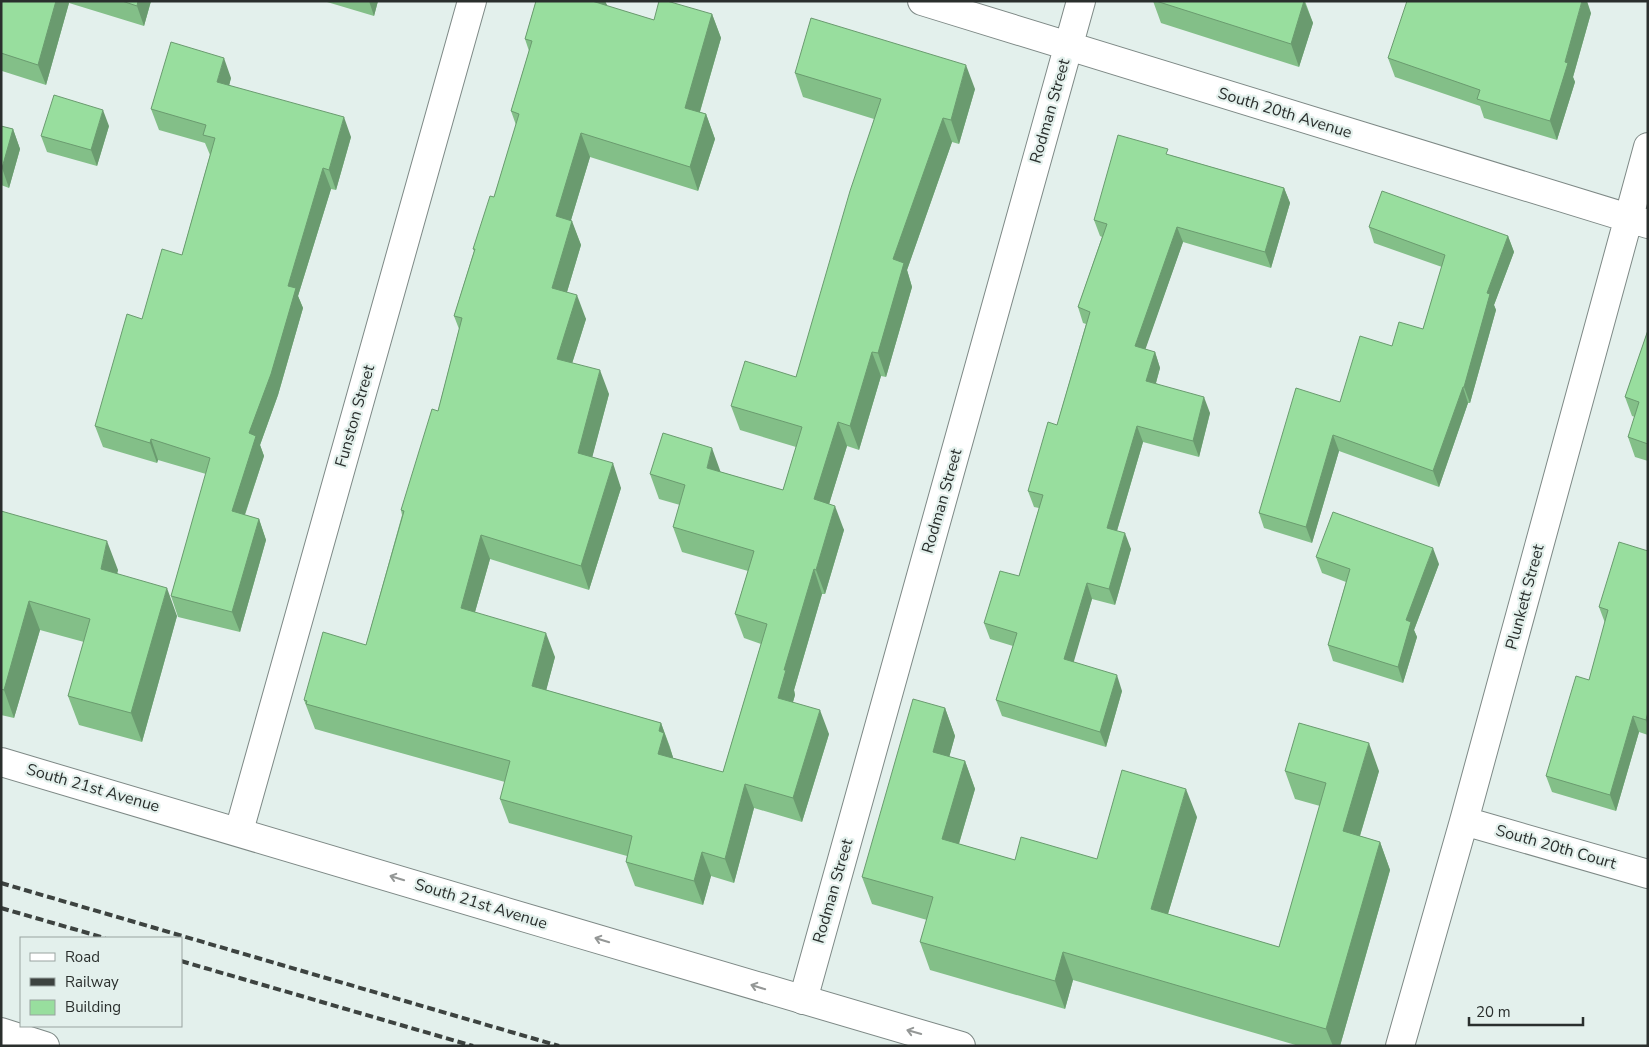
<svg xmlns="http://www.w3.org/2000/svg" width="1649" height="1047" font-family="'Nunito Sans',sans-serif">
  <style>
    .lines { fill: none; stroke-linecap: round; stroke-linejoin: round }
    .street-casing { stroke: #7e8986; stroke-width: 30 }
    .primary-casing { stroke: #7e8986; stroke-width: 30 }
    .street { stroke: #fff; stroke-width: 28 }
    .primary { stroke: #fff; stroke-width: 28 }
    .rail { stroke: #3d4340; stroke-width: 4; stroke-dasharray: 8 4; stroke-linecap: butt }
    .wall { fill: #83bf88 }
    .shaded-wall { fill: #6a9b6f }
    .building { fill: #98de9e; stroke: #6a9b6f }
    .oneway { stroke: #949796 }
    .labels { text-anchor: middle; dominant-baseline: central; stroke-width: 4.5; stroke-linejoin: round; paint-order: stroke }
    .street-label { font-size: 16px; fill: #2a2f2d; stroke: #e3f0ec }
  </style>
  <rect width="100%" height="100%" fill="#e3f0ec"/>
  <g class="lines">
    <defs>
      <path id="street" d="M922,1l726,223
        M1464,821l184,53
        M239,831l233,-830
        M803,1000l278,-999
        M1400,1046l64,-225 184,-674"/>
      <path id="primary" d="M1,762c321,93 639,192 960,284
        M1,1032l44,14"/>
    </defs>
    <use href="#street" class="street-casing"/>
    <use href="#primary" class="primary-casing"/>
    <use href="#street" class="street"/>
    <use href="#primary" class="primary"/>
    <path class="rail" d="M1,883l558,163
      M1,908l104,30
      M181,961l292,85"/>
  </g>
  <path class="wall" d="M1,1h150l-7,25 -75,-23 -23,82 -44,-14 -1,2z
    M326,1h52l-4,15 -47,-14z
    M536,1h69l2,5 47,14 58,-6 9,24 -21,74 6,2 9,25 -17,52 -108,-34 -19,63 10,25 -14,47 19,27 -14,44 37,31 -17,63 29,31 -32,102 -99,-31 -15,53 80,45 -9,33 115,33 9,24 3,11 50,14 38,-128 -17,-6 -9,-24 13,-43 -66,-19 -9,-25 7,-22 -21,-6 -9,-25 71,-2 62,18 13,-43 -56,-17 -9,-24 65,-29 78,-258 -71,-22 -8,-24 180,16 -16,55 -7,-2 -45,128 5,17 -26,90 -5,-1 -22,74 -12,-4 -18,58 15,26 -19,64h-3l-28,96 1,5 -2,7 36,32 -27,88 -48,-14 -20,75 -23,-7 -8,29 -68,-19 -9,-24 1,-6 -118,-33 -9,-24 5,-17 -190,-53 -11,-29 62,-55 36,-130 -1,-5 37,-99 21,-82 -5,-13 20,-65 -1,-2 21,-52 22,-72 -5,-14 18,-60 -4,-12z
    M1153,1h152l8,22 -14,44 -138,-44z
    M1591,13l-18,64 2,5 -18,58 -73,-22 -4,-12 -85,-29 -7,-19z
    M231,78l-2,7 122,52 -15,53 -5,-1 -33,107 5,12 -25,87 -18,50 4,11 -19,59 14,4 7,21 -26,92 -62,-15 -7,-21 35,-122 -48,-14 -1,3 -54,-16 -8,-21 47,-107 40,-64 28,-100 -5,-12 -46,-13 -8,-21z
    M1,126l12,3 7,20 -11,39 -8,-3z
    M109,126l-12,40 -50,-14 -6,-16z
    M1170,155l114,33 6,15 -19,65 -88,-26 -38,107 10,3 5,16 -4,15 54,30 -11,44 -56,-15 -26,89 14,18 -16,56 -23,-6 -19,63 49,29 -16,56 -104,-31 -6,-16 17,-54 -23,-7 -6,-16 35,-47 20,-68 -5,-1 -6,-16 29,-66 29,-101 -3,-1 -5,-16 24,-70 -2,-1 -6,-16z
    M1369,227l139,9 6,16 -20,53 2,5 -26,93h-2l-29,84 -100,-36 -27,92 -48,-15 -5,-15 81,-111 52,-56 31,-17 19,-62 -68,-24z
    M1648,330v131l-13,-4 -7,-20 7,-20 -3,-1 -7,-19z
    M1,511l117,59 -1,3 60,43 -35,126 -63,-17 -11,-29 16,-54 -44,-12 -26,88 -13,-3z
    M1648,551v184l-9,-3 -23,79 -64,-19 -6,-16 43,-96 16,-57 -6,-16z
    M1316,557l123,7 -25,66 3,7 -14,46 -70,-22 -5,-16 18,-63 -24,-9z
    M945,708l10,28 -6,21 16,4 10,28 -16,55 56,16 82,-1 100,-42 -29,97 111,33 41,-141 -25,-7 -10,-28h94l-19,65 20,6 10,28 -50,176h-41l-226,-66 -8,29 -135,-39 -10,-28 7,-22 -55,-16 -10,-27z"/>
  <path class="shaded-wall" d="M56,1h12l1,2 -23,82 -8,-20z
    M138,1h13l-7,25 -7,-20z
    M369,1h9l-4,15z
    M592,1h13l2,4 -6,21z
    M1304,1l9,22 -14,44 -8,-23z
    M1582,1h5l4,12 -18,64 2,5 -18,58 -7,-19 15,-59z
    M712,14l9,24 -27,94 -9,-24z
    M224,58l7,20 -6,24 -8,-20z
    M966,65l9,24 -16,55 -8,-24z
    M103,110l6,16 -12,40 -6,-16z
    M706,114l9,25 -17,52 -8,-24z
    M344,117l7,20 -15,53 -7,-20z
    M943,118l9,24 -45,128 5,17 -26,90 -8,-24 15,-94z
    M13,129l7,20 -11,39 -7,-20z
    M581,133l9,24 -25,83 -9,-24z
    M323,168l8,21 -33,107 5,12 -25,87 -18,50 4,11 -25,76 -7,-21 17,-78 39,-147z
    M1284,188l6,15 -19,65 -6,-16z
    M572,221l9,24 -20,67 -9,-24z
    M1177,227l6,15 -42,120 -6,-16z
    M1508,236l6,16 -20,53 2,5 -26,93 -6,-16 23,-94z
    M577,295l9,24 -20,64 -9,-24z
    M872,352l9,24 -22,74 -9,-24z
    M1155,352l5,16 -8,29 -6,-16z
    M600,370l9,24 -22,83 -9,-24z
    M1463,387l5,16 -29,84 -6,-16z
    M1204,397l6,16 -11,44 -6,-16z
    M838,422l9,24 -24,78 -9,-25z
    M1137,426l6,16 -30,102 -6,-16z
    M1333,435l6,16 -27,92 -6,-16z
    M151,439l7,21 -1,3 -7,-20z
    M712,448l9,25 -14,-5z
    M613,463l8,25 -32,102 -8,-24z
    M835,506l9,24 -19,64 -9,-24z
    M259,519l7,21 -26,92 -8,-20z
    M1125,533l6,16 -16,56 -6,-16z
    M481,535l9,24 -21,74 -8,-25z
    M107,541l11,29 -6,27 -11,-28z
    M1433,548l6,16 -25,66 3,7 -14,46 -5,-16 8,-47z
    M814,569l8,25 -28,96 1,5 -8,27 -9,-24 6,-28z
    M1087,583l5,16 -22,76 -6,-16z
    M167,588l10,28 -35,126 -11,-29z
    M29,601l11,29 -26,88 -10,-28z
    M546,633l9,24 -14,53 -9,-24z
    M1117,675l5,16 -16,56 -6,-15z
    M945,708l10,28 -12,44 -10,-28z
    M820,710l9,24 -27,88 -9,-24z
    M1648,712v14l-2,-6z
    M1633,716l6,16 -23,79 -6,-16z
    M661,723l12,34 -6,21 -9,-24 1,-23z
    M1369,743l10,28 -26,88 -10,-28z
    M965,761l10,28 -23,78 -10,-28z
    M745,784l9,24 -20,75 -9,-24z
    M1186,789l11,28 -36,120 -10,-28z
    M1380,842l10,28 -50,176h-7l-7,-17z
    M702,852l9,24 -8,29 -9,-24z
    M1063,952l10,28 -8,29 -10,-28z"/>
  <path class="building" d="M1,1h55l-18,64 -37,-12z
    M122,1h16l-1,5z
    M536,1h56l62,19 5,-19h8l45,13 -27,94 21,6 -16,53 -109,-34 -25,83 16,5 -20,67 25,7 -20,64 43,11 -22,83 35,10 -32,103 -100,-31 -20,73 85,25 -14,53 129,37 -2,8 5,2 -6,21 65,18 44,-148 -32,-10 19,-63 -81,-24 12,-42 -35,-11 13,-41 49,15 -5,20 76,22 19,-63 -71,-21 14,-45 51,16 54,-186 31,-92 -86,-26 16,-55 155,47 -15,55 -8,-2 -50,141 11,4 -26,90 -6,-1 -22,74 -12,-4 -24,77 21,7 -19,64 -2,-1 -30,101h2l-8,28 42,12 -27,88 -48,-14 -20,75 -23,-7 -8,29 -68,-19 6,-26 -132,-37 10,-38 -204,-57 1,-3 -3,-1 19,-68 43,13 38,-134 -3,-1 31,-101 6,2 24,-93 -8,-2 21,-67h-2l17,-53 4,1 25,-83 -8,-3 21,-70 -7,-2z
    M1156,1h148l-13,43z
    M1407,1h175l-17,61 3,1 -18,58 -73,-22 3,-9 -92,-32z
    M171,42l53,16 -7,24 127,35 -15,53 -6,-2 -35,118 8,2 -25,86 -22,59 7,3 -24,75 27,8 -27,93 -61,-16 39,-138 -59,-19 -1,4 -55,-17 32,-112 15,5 20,-70 20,6 33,-117 -12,-3 3,-10 -55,-16z
    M54,95l49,15 -12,40 -50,-14z
    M1,126l12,3 -11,39 -1,-1z
    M1118,135l50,14 -2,5 118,34 -19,64 -88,-25 -42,119 20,6 -9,29 58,16 -11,44 -56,-15 -30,102 18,5 -16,56 -22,-6 -23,76 53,16 -17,57 -104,-32 21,-67 -33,-10 16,-52 19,5 24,-81 -15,-4 20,-69 9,3 33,-113 -12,-5 29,-83 -13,-4z
    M1382,191l126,45 -21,57 3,1 -26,93h-1l-30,84 -100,-36 -27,92 -47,-14 37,-125 44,14 20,-66 32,10 7,-24 24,7 22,-74 -76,-28z
    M1648,330v114l-20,-7 11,-35 -14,-5z
    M1,511l106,30 -6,28 66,19 -36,125 -63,-17 22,-77 -61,-18 -25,89 -3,-1z
    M1333,512l100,36 -27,72 5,2 -13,45 -70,-22 22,-76 -34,-12z
    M1619,542l29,9v161l-2,8 -13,-4 -23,79 -64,-19 30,-100 13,4 19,-70 -9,-3z
    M913,699l32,9 -12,44 32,9 -23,78 73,21 6,-23 76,22 25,-89 64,19 -35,120 128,38 47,-164 -41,-12 14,-48 70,20 -26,88 37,11 -54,187 -263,-77 -8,29 -135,-39 13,-45 -71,-20z"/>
  <defs><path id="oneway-shaft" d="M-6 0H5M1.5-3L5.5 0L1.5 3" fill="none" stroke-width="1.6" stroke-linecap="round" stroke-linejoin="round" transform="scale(1.25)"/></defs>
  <g class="oneway">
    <use href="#oneway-shaft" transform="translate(397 878) rotate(-163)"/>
    <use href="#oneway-shaft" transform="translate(602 940) rotate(-163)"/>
    <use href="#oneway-shaft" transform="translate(758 987) rotate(-163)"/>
    <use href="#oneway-shaft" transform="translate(914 1032) rotate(-164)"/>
  </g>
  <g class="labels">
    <g class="street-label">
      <text transform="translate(1050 111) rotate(-74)">Rodman Street</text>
      <text transform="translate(1285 113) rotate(17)">South 20th Avenue</text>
      <text transform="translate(355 416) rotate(-74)">Funston Street</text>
      <text transform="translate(942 501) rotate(-74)">Rodman Street</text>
      <text transform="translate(1525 597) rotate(-75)">Plunkett Street</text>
      <text transform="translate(93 788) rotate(16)">South 21st Avenue</text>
      <text transform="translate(1556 847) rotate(16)">South 20th Court</text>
      <text transform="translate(833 891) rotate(-74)">Rodman Street</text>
      <text transform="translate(481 904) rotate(17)">South 21st Avenue</text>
    </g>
  </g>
  <rect width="1649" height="1047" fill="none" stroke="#2a2f2d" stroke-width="5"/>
  <rect x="20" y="937" width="162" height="90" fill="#e3f0ec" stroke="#99a3a0"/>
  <rect x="30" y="953" width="25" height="8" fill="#ffffff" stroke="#99a3a0"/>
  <text x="65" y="962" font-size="15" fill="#2a2f2d">Road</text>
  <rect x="30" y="978" width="25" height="8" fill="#3d4340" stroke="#99a3a0"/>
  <text x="65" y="987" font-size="15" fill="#2a2f2d">Railway</text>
  <rect x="30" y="1000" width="25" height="15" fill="#98de9e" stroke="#99a3a0"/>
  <text x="65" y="1012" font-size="15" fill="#2a2f2d">Building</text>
  <path d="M1469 1017v8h114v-8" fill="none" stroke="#2a2f2d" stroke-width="2.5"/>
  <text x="1476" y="1017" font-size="15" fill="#2a2f2d" stroke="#e3f0ec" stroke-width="4" paint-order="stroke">20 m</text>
</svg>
